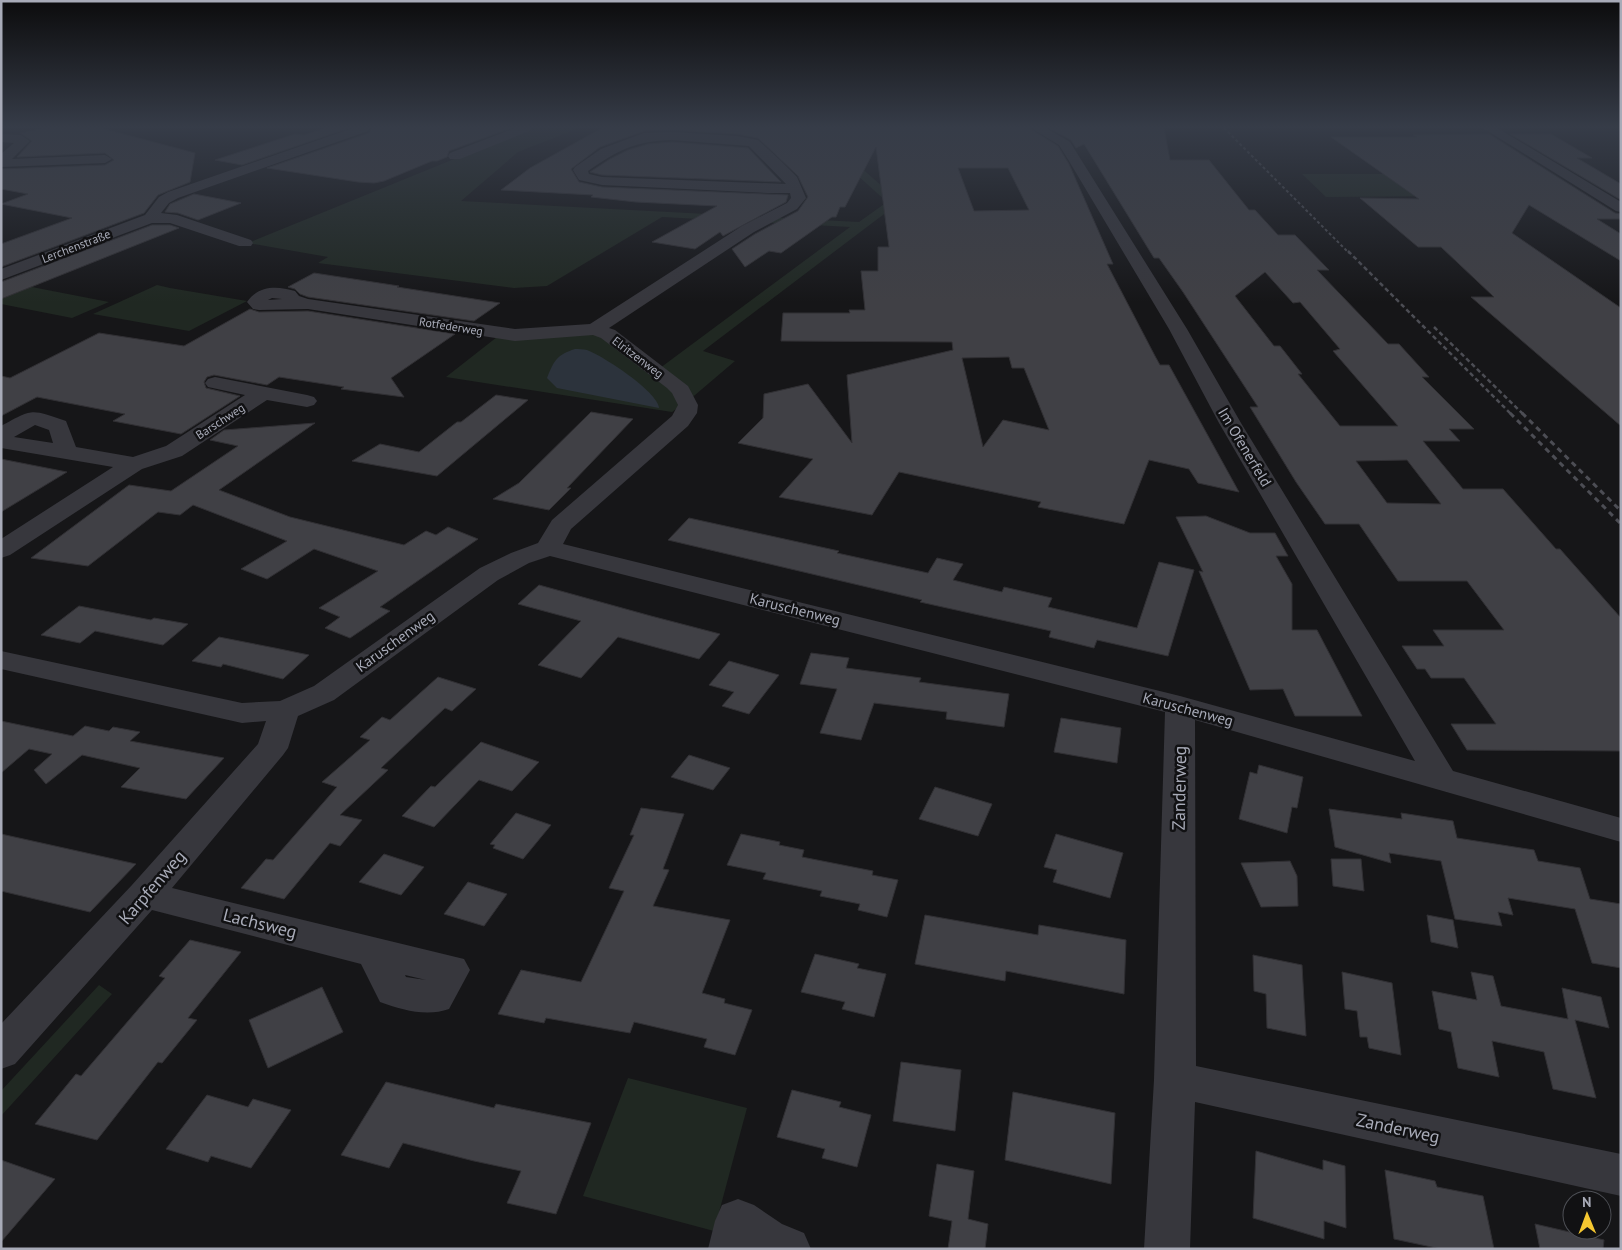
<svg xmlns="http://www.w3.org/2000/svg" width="1622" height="1250" font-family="'PT Sans',sans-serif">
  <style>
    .green { fill: #202822 }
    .water { fill: #2c333c }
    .building { fill: #404045; stroke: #313034; fill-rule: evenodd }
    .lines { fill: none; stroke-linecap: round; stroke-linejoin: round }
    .minor { fill: #37373d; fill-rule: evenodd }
    .rail-far2 { stroke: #4c4d54; stroke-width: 2; stroke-dasharray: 3 2.5; stroke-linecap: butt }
    .rail-far1 { stroke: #4c4d54; stroke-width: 2.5; stroke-dasharray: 4.5 3; stroke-linecap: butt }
    .rail { stroke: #4c4d54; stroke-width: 3; stroke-dasharray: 5.5 4.5; stroke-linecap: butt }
    .labels { text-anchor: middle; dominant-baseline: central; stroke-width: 5; stroke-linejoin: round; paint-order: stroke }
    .far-street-label { font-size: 12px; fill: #a8abb8; stroke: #111113 }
    .street-label { font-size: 15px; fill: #a8abb8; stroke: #111113 }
    .near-street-label { font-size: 18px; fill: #a8abb8; stroke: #111113 }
  </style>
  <rect width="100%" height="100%" fill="#161618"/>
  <path class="green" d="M530,128h49l-61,24 -57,49 398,21 28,-20 -82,-74h11l84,74 -197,149 32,10 -47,40 -32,-30 194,-144 -188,-10 -115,69 -33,2 -196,-25 10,-6 -80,-14z
    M1302,174h116l32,22 -124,1z
    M1,281l108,21 -37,16 -71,-14z
    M157,285l13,3 77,13 -58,30 -96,-17z
    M589,333l14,4 66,46 10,24 -7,5 -226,-35 51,-40z
    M99,985l13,9 -111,122v-25z
    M628,1078l119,30 -33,123 -131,-35z"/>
  <path class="water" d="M575,349c4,0 8,0 12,1 16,6 70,41 72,58l-102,-20 -10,-10c7,-18 10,-23 28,-29z"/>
  <path class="building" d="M45,128h56l94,25 -5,29 -32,13 -14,18 -143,54v-23l71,-26 -71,-14 27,-10 -27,-5v-20l104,-4 9,-5 -9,-7 -88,4 15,-16 -12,-8z
    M325,128h24l-107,37 -27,-5 80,-26 9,1z
    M372,128h139l-62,23 -2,6 -10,4h-5l-48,20 -10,2 -16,-1 -91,-14 102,-35z
    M602,128h427l29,18 11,18 44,100h-6l48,92 5,9h9l70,127 -41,-9 -9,-14 -40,-9 -25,64 -86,-17 3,-5 -142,-30 -27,43 -93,-18 34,-38 -75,-16 25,-25 1,-24 44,-10 44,59 -5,-68 106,-25 -1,-8 -171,-1 2,-28h67l-1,-3h16l-4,-39h17v-24h11l-13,-100 -31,60h-5l-4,10h-4l-51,36 -12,-2 -24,16 -13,-18 23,-15 43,-23 10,-14 -10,-21 -40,-38 -21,-4 -65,-4 -28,1 -44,16 -29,22 8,13 23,5 186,8 -2,7 -63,34 -3,-4 -25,17 -43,-7 65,-36 -81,-4 -45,-5 2,-2 -92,-5 29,-22zM958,168h50l21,42 -55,1zM1009,357l3,11h12l25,62 -46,-10 -20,27 -21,-89z
    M1049,128h115l6,32h39l40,50h6l23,25h17l34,35h-12l71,74h11l30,33h-7l52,52h-25l11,12h-37l40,48h40l53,60h4l61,69v133l-154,-1 -16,-26h45l-32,-46h-33l-6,-9h-8l-15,-23h42l-11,-16h71l-37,-49h-69l-39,-57h-34l-29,-42 -46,-75h8l-75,-115 -24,-34h-5l-70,-114 -8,4 -5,-8zM1265,272l28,31 7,-1 40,47 -7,2 65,75h-58l-42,-52h4l-18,-23 -4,-5h-6l-39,-50zM1407,460l34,44 -54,-1 -31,-42z
    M1489,134l126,79 6,1v5h-24l24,15v27l-92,-56 -17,28 109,75v118l-150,-129h23l-53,-50h-23l-58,-49 59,1 -88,-62h86l-4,-2z
    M1510,134h41l41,24h-15l44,26v16z
    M672,142l76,6 33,34 -179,-7 -12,-3 20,-13 18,-9 20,-6z
    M194,194l47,9 -43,17 -20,-7 -13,-1 5,-8z
    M152,225h18l9,3 -178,71v-17z
    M314,273l85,13 -2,1 103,16 -26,18 -166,-24 -8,-3 -5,-5 -7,-2z
    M250,309l9,3 49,-1 147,23 -64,44 13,19 -63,-8 3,-2 -65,-10 -12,8 -53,-10 -7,2 -3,5 2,6 34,8 -59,38 -68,-13 12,-7 -88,-17 -36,19v-40l9,2 89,-45 85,13z
    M496,395l32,5 -91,76 -85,-15 28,-17 39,8 38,-30h4z
    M591,412l42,7 -66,69h4l-22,22 -56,-11 26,-16z
    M315,423l-96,67 71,27 114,28 22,-14 10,4 12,-8 30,12 -98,68 10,4 -40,27 -25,-10 15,-11 -21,-9 59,-37 -64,-22 -47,30 -26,-10 46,-28 -94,-36 -13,10 -22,-3 -70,54 -57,-8 98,-73 42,6 67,-45 -28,-6 14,-10z
    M1,459l66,13 -66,40z
    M1206,516l44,17h25l13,23h-12l16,28v46h25l45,86h-67l-12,-27 -33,1 -51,-119 4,1 -27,-55z
    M689,518l150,33 -2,2 91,20 9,-15 26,6 -10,16 49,12 2,-5 48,11 -4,9 89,21 22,-66 35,8 -26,86 -71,-16 -3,8 -45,-11 2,-6 -131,-29 2,-2 -254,-60z
    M539,585l112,31 69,18 -21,25 -81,-22 -37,41 -43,-13 43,-44 -63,-17z
    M79,606l72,14 3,-2 34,6 -25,21 -68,-14 -15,12 -39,-8z
    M219,637l56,11 34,7 -26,24 -60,-15 -2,3 -29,-6z
    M811,653l38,5 -3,10 75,10 -2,4 90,12 -5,33 -58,-8 1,-7 -73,-9 -13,37 -41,-7 17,-44 -37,-5z
    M729,661l50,14 -30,39 -27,-8 12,-14 -25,-7z
    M438,677l38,12 -24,22 -7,-3 -64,60 7,2 -48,45 22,5 -22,26 -10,-3 -46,56 -43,-11 25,-29 7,1 64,-73 -15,-5 48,-42 -10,-3 22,-20 8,3z
    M1061,718l60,10 -4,35 -63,-11z
    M1,721l72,15 12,-10 24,5 4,-4 27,5 -10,9 94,17 -38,41 -65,-12 19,-19 -58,-13 -36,29 -12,-14 18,-16 -23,-5 -28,24z
    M481,742l58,20 -27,29 -33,-11 -45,47 -32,-11 29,-30 4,1z
    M689,755l41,13 -17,22 -42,-13z
    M1259,765l44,12 -6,31 -5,-1 -5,26 -48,-14 11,-47 7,2z
    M935,787l57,17 -14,32 -59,-17z
    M641,808l43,6 -21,55 6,1 -16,36 77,14 -28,73 23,6 -1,4 28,7 -17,45 -31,-8 3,-8 -73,-17 -4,11 -84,-15 -2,5 -46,-9 23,-44 60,12 43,-91 -15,-3 25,-53h-4z
    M1329,809l73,10 -1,-6 52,8 4,17 77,12 4,11 42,7 10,31 31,5v64l-29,-5 -17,-54 -67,-11 5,17 -15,-3 4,14 -47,-7 -14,-58 -52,-8 2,10 -56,-16z
    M516,813l35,12 -28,34 -30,-11 2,-3 -5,-1z
    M1,834l135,30 -46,48 -89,-21z
    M741,834l39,8 -1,3 25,5 -2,7 71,14 -1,4 26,5 -11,37 -29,-7 2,-6 -40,-8 2,-5 -59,-12 3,-6 -39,-8z
    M1056,834l67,19 -13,45 -57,-16 4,-12 -13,-3z
    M384,854l40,13 -23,28 -42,-13z
    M1331,859h30l3,32 -31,-5z
    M1290,861l7,15 1,30 -37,1 -20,-44z
    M468,882l39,12 -23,32 -40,-12z
    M925,915l113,20 1,-10 87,15 -2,54 -118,-23 -1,10 -90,-17z
    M1427,915l26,5 5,28 -27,-6z
    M190,940l51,12 -53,66 9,2 -35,43 -4,-1 -61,78 -62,-16 41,-50 5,2 84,-98 -6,-2z
    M815,954l44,10 -2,4 29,6 -12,43 -32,-8 3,-7 -44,-10z
    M1253,955l49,10 4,71 -39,-8 -1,-34 -12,-3z
    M1342,972l50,11 9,72 -32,-7 -2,-11h-7l-3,-26 -12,-2z
    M1471,972l22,4 8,30 67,13 -6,-31 39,9 8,31 -34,-8 21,78 -43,-9 -9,-37 -52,-11 7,36 -41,-9 -7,-36 -12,-3 -7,-38 45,9z
    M322,987l21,45 -75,36 -19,-48z
    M901,1062l60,8 -6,61 -62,-10z
    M386,1082l108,26 2,-4 95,19 -35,91 -49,-11 14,-32 -47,-10 -71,-18 -14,25 -48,-13z
    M792,1090l49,12 -2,5 32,8 -14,52 -35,-9 3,-9 -48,-12z
    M1013,1092l102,21 -4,71 -106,-24z
    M207,1095l41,12 5,-8 38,11 -40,58 -40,-12 -3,6 -42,-13z
    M1256,1151l67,19v-10l22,6 1,62 -22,-7v18l-71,-21z
    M1,1160l54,19 -54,63z
    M937,1164l37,7 -6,48 20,5 -3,25h-37l4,-28 -23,-5z
    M1385,1170l50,11 2,6 46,9 11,53h-53l-47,-10z
    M1535,1224l69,16 -1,9h-63z"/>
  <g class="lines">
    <path class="minor" d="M353,128h17l-2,3 -190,67 -9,5 -8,10 16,2 74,25 2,3 -2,3h-12l-69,-23h-18l-151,57v-11l144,-54 14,-18 9,-5z
      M515,128h16l-2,3 -69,28h-10l-2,-3 2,-3z
      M1031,128h15l24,14 117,187 54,94 212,348 168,47v24l-426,-122 1,346 425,88v42l-426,-94 -5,147h-46l10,-169 11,-368 -615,-156 -21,7 -31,17 -164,120 -36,16 -10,32 -5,7 -111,133 292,71 6,11 -21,39c-22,8 -47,1 -69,-7l-19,-38 -209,-54 -137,154 -14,5v-45l131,-139 126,-141 8,-23 -24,2 -241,-54v-18l241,52 38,-2 34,-15 166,-118 31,-15 27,-10 14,-23 120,-104 6,-11 -6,-12 -5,-5 -66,-50 -8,-3 -78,6 -207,-32 -49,1 -6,-1 -6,-7c12,-17 30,-16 48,-11l4,5 9,3 207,30 75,-5 152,-98 45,-23 4,-5 -1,-5h-22l-166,-8 -23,-5 -6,-10 2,-3 26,-18 43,-16 28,-1 65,4 21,4 21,19 18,18 9,21 -9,11 -43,23 -145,96 6,2 73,56 10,19 -1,8 -9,13 -117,103 -8,15 617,152 235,65 -196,-338 -50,-94 -100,-168 -10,-16zM672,140l77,6 37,38 -184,-7 -13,-3 -1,-3c30,-21 47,-30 84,-31zM272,298l10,1 -14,1zM405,975l21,5 -20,-3z
      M1483,128h14l124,74v10l-5,-1z
      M1,134l20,1 9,6 -18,18 93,-4 7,4 -7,4 -104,4v-13l13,-11 -13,-1z
      M215,377l92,18 7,2 3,4 -3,4 -7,2 -40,-7 -85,56 -40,13 -132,86 -9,3v-19l112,-72 -112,-19v-22c33,-18 29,-17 65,-5l10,26 57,10 33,-11 79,-51 -37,-8 -3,-4 3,-4zM35,425l14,5 4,13 -39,-6z
      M738,1199l16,6 28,19 22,9 7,16h-103l7,-28 7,-16z"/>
    <path class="rail-far2" d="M1224,128l125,125"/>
    <path class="rail-far1" d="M1348,251l163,163
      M1434,327l89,87"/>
    <path class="rail" d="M1510,413l111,111
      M1522,413l99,98"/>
  </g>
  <linearGradient id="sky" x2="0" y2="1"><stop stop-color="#0c0c0d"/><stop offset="0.42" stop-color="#363c48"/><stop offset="1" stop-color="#363c48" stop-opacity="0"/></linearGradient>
  <rect width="1622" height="302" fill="url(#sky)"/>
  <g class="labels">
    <g class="far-street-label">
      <text transform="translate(76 246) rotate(-21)">Lerchenstraße</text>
      <text transform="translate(451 326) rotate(9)">Rotfederweg</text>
      <text transform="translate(638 357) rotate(37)">Elritzenweg</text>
      <text transform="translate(220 421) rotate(-33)">Barschweg</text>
    </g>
    <g class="street-label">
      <text transform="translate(1245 447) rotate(59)">Im Ofenerfeld</text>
      <text transform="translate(795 609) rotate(14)">Karuschenweg</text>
      <text transform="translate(395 641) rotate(-36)">Karuschenweg</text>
      <text transform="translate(1188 709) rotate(15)">Karuschenweg</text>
    </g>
    <g class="near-street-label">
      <text transform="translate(1179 788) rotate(-89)">Zanderweg</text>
      <text transform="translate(152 887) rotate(-49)">Karpfenweg</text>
      <text transform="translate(260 923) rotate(14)">Lachsweg</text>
      <text transform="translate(1398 1128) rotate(12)">Zanderweg</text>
    </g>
  </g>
  <rect width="1622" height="1250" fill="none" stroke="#a8abb8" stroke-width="5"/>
  <g transform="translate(1587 1215) rotate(359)"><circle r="24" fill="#111113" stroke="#4d4f55"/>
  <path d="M0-4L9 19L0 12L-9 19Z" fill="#f5c731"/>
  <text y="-8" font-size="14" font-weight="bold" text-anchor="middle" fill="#a8abb8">N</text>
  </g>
</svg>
